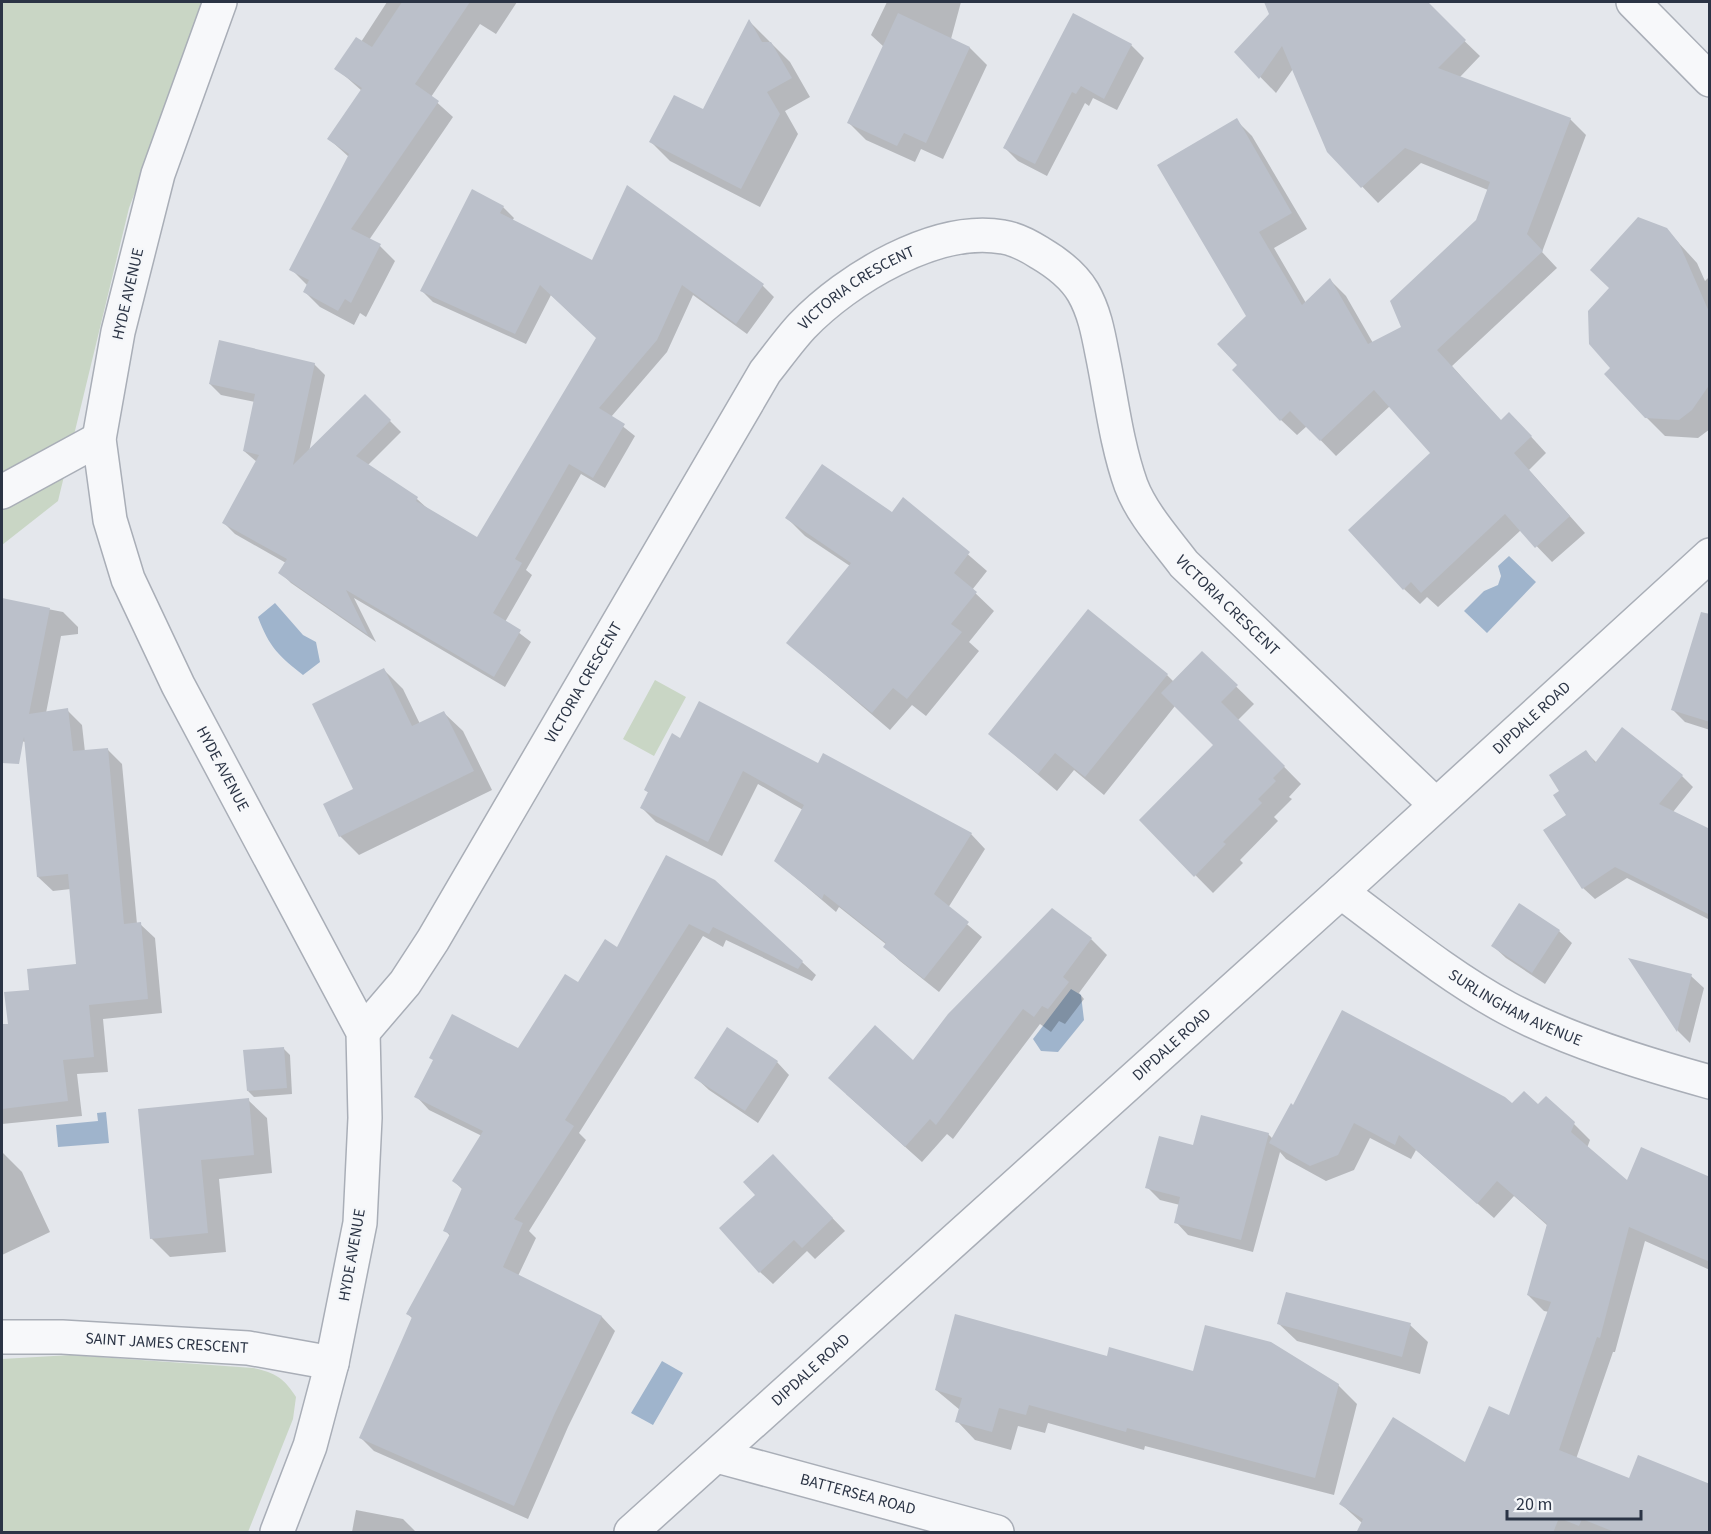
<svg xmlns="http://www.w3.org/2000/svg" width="1711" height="1534" font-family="'Source Sans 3',sans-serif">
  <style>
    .green { fill: #c9d6c5 }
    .water { fill: #9fb4cc }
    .shadow { fill: #0003 }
    .building { fill: #bbc0ca }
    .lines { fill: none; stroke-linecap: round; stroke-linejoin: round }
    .minor-casing { stroke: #a9aeb7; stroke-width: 36 }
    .minor { stroke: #f7f8fa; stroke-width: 33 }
    .labels { text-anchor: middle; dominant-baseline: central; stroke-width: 4.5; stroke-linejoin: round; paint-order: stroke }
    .street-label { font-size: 16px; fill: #2b3445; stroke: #f4f6f9 }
  </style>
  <rect width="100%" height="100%" fill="#e4e7ec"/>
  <path class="green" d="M2,2h205l-78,206 -71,293 -56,44z
    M655,680l31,17 -32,59 -31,-17z
    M71,1355l182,13c22,4 32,11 43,29l-3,22 -45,113h-246v-173z"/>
  <path class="water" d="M1509,556l27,26 -49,51 -23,-22 20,-20 14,-6 3,-9 -3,-10z
    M275,603l28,32 13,7 4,20 -17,13c-24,-19 -34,-28 -45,-58z
    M1071,989l10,6 3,25 -26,32 -17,-1 -8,-12z
    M106,1112l3,31 -51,4 -2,-22 42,-4 -1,-8z
    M662,1361l21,12 -30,52 -22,-12z"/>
  <path class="shadow" d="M387,2h130l-21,32 -16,-10 -49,73 22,20 -84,123 11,6 15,15 -29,56 -6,-4 -6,12 -34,-18 -15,-15 3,-6 -17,-17 58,-112 -20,-18 33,-48 -26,-23 25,-26z
    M887,2h74l-10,37 19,9 17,17 -44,94 -22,-10 -6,13 -49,-22 -17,-17 35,-76 -13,-12z
    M1277,2h147l56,54 -20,21 110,42 16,16 -44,117 15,16 -105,98 49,55 24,9 21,23 -17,17 56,63 -33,29 -31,-32 -83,77 -11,-10 -7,7 -16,-15 28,-135 -42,-48 -54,50 -29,-30 -10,9 -16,-15 -42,-55 9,-49 -12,-196 16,16 55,93 -33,19 32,55 24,-23 16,16 27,47 30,-15 74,-107 11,-31 -67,-27 -43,40 -50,-52 -35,-82 -17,24 -40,-41 44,-48z
    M1074,15l57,30 13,13 -27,52 -24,-12 -4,8 -4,-3 -38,73 -29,-15 -13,-13z
    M749,21l41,41 20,35 -25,14 13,23 -38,73 -90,-46 -19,-19 52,-31z
    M628,187l135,99 11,11 -27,37 -54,-39 -26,57 -56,65 24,19 -30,52 -24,-14 -55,96 6,5 -27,47 26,20 -26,45 -151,-89 22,44 -85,-59 -11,-11 6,-9 -51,-29 -11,-11 33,-61 -13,-11 11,-49 -34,-7 -11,-11 104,-20 11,11 -16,77 56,-56 36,36 -34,34 50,33 11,10 50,30 119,-201 -46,-43 -25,49 -93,-42 -11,-11 81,-84 11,11 -2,3 81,41z
    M1666,229l31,34 8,18 5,-5v153l-12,9 -33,-2 -19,-19 -33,-48z
    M904,499l83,72 -15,19 22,21 -25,31 10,9 -53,65 -14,-11 -22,25 -102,-87 62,-77 -45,-30 -18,-18 105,-4z
    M2,600l61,12 15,15v7l-17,2 -15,77 21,-3 15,15 3,27 23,-2 14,14 15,160h3l15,14 7,75 -59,6 5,53 -31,2 5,42 -80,8v-98l7,-1 22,-34 47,-25 -7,-77 -18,2 -15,-14 -12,-135 -24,-4z
    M1202,653l52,51 -16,16 63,64 -12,13 3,2 -18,18 4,4 -38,39 3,3 -30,30 -72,-73 74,-75 -40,-39 -71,89 -30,-25 -17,21 -67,-57 177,-59 7,7z
    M1710,667v63l-25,-8 -12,-12z
    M384,670l19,19 17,35 24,-11 19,18 29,59 -133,65 -19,-19 15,-46z
    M681,740l138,25 152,69 14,15 -37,59 34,29 -43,55 -39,-31 -15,-14 2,-2 -48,-38 -3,5 -60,-51 27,-51 -45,-26 -36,72 -66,-34 -15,-15 8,-14 -4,-3z
    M1586,752l11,11 85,13 11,11 -20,25 37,18v90l-83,-42 -32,21 -12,-11 -22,-96z
    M666,857l136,105 14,13 -4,6 -86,-41 -3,7 -20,-11 -124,197 7,7 -57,91 7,7 -18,38 84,41 13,14 -47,96 -40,92 -154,-68 -13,-13 52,-119 -5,-5 42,-78 -5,-6 18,-40 -9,-9 28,-45 -53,-26 -13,-14 102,-46 60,-66 40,-35z
    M1559,931l13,12 -27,41 -39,-26 -13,-12z
    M1091,939l16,16 -28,38 5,6 -19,25 -6,-3 -8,11 -11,-8 -87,115 -6,-5 -25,28 -76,-68 67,-32z
    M1631,960l60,16 13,12 -14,55 -12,-12z
    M284,1049l6,6 2,39 -38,3 -6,-6z
    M777,1062l12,13 -31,48 -49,-33 -13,-12z
    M248,1100l19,18 5,55 -53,6 7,73 -56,5 -19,-19 -11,-128z
    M1291,1105l247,1 36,18 16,16 -3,8 40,35 83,-4v91l-65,-29 -30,111h-2l-37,107 134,73h-338l-31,-28 125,-40 44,-47 39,-105 -5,-1 -16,-16 20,-69 -34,-30 -20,22 -78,-68 -5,9 -41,-21 -16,32 -28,11 -40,-22 -6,-7 -27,100 -65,-17 -12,-13 4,-17 -20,-5 -13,-13 47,-40 74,-13 5,5z
    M2,1152l20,20 28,60 -48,23z
    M785,1169l60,62 -30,28 -8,-8 -34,33 -13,-12z
    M1279,1324l131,1 18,17 -8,32 -123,-33z
    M1108,1358l86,15 144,12 19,19 -23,91 -189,-49 -1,4 -96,-27 -3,10 -27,-7 -7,24 -36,-10 -18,-19 3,-11 -24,-20z
    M356,1510l47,9 13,13h-64z"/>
  <path class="building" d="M402,2h68l-55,82 24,17 -88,128 30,15 -30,59 -6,-4 -7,12 -35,-19 6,-12 -20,-10 60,-116 -22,-15 35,-51 -28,-19 22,-32 16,10z
    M1264,2h164l38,38 -28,28 133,50 -44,116 16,17 -106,99 64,70 8,-8 23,24 -18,17 56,63 -35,32 -30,-34 -84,79 -10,-11 -8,8 -55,-60 82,-77 -56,-63 -54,51 -30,-30 -10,10 -48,-51 5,-5 -20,-21 29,-28 -89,-151 80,-47 55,95 -33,19 43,73 28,-27 38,66 33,-17 -11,-26 86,-81 14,-38 -85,-34 -44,40 -34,-36 -45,-106 -23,33 -25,-27 35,-38z
    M898,13l72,34 -44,96 -22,-10 -7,13 -50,-23z
    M1073,13l59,31 -28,55 -23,-13 -5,8 -4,-2 -37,72 -32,-16z
    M749,19l13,23h9l21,36 -25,14 13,22 -39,75 -92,-47 25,-47 29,14z
    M627,185l137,99 -28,40 -54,-39 -25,55 -58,68 26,16 -32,54 -24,-14 -54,95 7,4 -29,50 28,17 -27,47 -148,-87 22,45 -90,-62 9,-14 -65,-36 37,-68 -16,-4 12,-57 -46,-10 10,-44 96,23 -22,102 72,-71 26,26 -35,36 62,41 -2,4 61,36 119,-199 -56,-53 -25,49 -95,-43 52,-102 32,17 -4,7 92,47z
    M1638,217l29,11 12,15 31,71v70l-18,26 -13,10 -34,-2 -41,-44 6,-6 -21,-24 -1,-33 21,-23 -19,-18z
    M822,464l70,48 11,-15 67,55 -16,21 23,19 -26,32 11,8 -55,67 -14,-11 -21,25 -86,-70 65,-80 -66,-45z
    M2,598l48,10 -21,106 39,-6 5,43 35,-3 16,176 17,-2 7,77 -59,6 5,52 -31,3 5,41 -66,8v-85h6l-4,-32 25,-2 -2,-21 49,-5 -8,-90 -31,3 -13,-140 -5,27 -17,-1z
    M1088,609l80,65 -83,103 -30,-24 -17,21 -50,-40z
    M1701,612l9,2v108l-39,-12z
    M1202,651l36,34 -17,17 64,64 -12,12 3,3 -18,18 4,4 -39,39 3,2 -32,33 -55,-57 74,-75 -52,-52z
    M384,668l28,58 32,-15 30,60 -135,66 -16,-33 30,-15 -41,-85z
    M699,701l119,62 5,-10 149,80 -38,61 35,28 -45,57 -41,-32 3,-4 -62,-49 -2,5 -48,-38 30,-56 -61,-34 -35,71 -68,-34 8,-16 -4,-2 28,-57 8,5z
    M1622,727l61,48 -24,29 51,25v86l-95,-48 -33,22 -39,-59 23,-15 -13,-20 6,-4 -10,-16 37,-25 9,13z
    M666,855l49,25 88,81 -5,8 -85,-42 -4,7 -20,-10 -124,196 9,6 -60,93 9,4 -20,44 99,49 -47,97 -41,93 -155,-68 53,-121 -6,-3 44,-80 -7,-3 19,-43 -10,-7 31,-50 -69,-34 19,-37 -4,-2 23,-44 66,34 47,-74 13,8 27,-43 12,8z
    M1519,903l41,27 -28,43 -41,-27z
    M1052,908l40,30 -29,39 6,5 -21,27 -6,-3 -8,11 -11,-8 -87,116 -6,-6 -25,28 -77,-69 47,-53 38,35 35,-46z
    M1628,958l64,16 -15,58z
    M1342,1010l163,87 7,6 12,-12 14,13 8,-8 29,26 -4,10 56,48 14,-33 69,30v85l-81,-35 -29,111 -3,-1 -38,113 70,28 9,-23 72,29v49h-93l-35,-14 -3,7 -20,-8 -6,15h-197l7,-14 -24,-15 54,-87 72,45 24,-56 20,9 42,-113 -24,-7 20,-71 -50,-43 -20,23 -78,-69 -4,10 -41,-22 -16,32 -28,11 -41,-23 22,-40 2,2z
    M727,1027l51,34 -33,50 -51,-33z
    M284,1047l3,41 -40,3 -4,-41z
    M249,1098l5,57 -53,5 7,73 -58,6 -12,-130z
    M1201,1115l68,18 -28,107 -67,-17 6,-26 -35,-9 14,-52 34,9z
    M773,1154l60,64 -31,30 -8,-8 -35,33 -40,-45 36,-33 -12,-13z
    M1286,1292l125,31 -9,34 -125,-33z
    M955,1314l152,42 2,-9 84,24 12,-46 66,17 68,42 -24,94 -188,-50 -1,4 -97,-27 -3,10 -27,-7 -7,24 -37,-10 7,-24 -27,-8z"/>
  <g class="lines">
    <defs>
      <g id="minor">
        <path id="s1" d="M220,2l-62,172 -40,158 -19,107 11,81 18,59 50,106 185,347 2,86 -5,105 -28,140 -22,83 -33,86"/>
        <path d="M1633,2l77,78"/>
        <path d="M2,492l97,-53"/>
        <path id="s2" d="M1341,892c54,40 107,84 166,116 59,32 138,56 203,74"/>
        <path id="s3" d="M363,1032l42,-49 28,-43 332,-568c12,-15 24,-32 37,-46 45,-47 134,-101 201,-89 13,2 26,9 37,16 17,10 33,22 43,39 11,19 15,40 19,61 9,43 14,90 29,132 11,29 35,55 53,79l251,240"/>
        <path id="s4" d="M2,1337h60l186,11 84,15"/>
        <path id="s5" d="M717,1456l280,76"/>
        <path id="s6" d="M631,1532l710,-640 369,-337"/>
      </g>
    </defs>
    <use href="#minor" class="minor-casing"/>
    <use href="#minor" class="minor"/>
  </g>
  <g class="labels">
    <g class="street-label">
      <text stroke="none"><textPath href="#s3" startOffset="900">VICTORIA CRESCENT</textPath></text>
      <text transform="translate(128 294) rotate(-77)">HYDE AVENUE</text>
      <text stroke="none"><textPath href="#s3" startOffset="1514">VICTORIA CRESCENT</textPath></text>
      <text stroke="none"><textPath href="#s3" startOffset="414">VICTORIA CRESCENT</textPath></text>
      <text stroke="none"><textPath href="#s6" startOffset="1214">DIPDALE ROAD</textPath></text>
      <text stroke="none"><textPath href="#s1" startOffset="810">HYDE AVENUE</textPath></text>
      <text stroke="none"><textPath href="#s2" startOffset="210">SURLINGHAM AVENUE</textPath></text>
      <text stroke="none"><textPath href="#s6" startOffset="728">DIPDALE ROAD</textPath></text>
      <text transform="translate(352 1255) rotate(-80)">HYDE AVENUE</text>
      <text stroke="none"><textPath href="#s4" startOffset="165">SAINT JAMES CRESCENT</textPath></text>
      <text stroke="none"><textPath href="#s6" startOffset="242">DIPDALE ROAD</textPath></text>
      <text stroke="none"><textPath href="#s5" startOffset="146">BATTERSEA ROAD</textPath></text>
    </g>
  </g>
  <rect width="1711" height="1534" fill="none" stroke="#2b3445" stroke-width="6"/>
  <path d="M1507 1510v9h134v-9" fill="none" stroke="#2b3445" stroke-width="3"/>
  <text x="1516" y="1510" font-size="18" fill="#2b3445" stroke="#f4f6f9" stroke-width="4.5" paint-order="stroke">20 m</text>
</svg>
